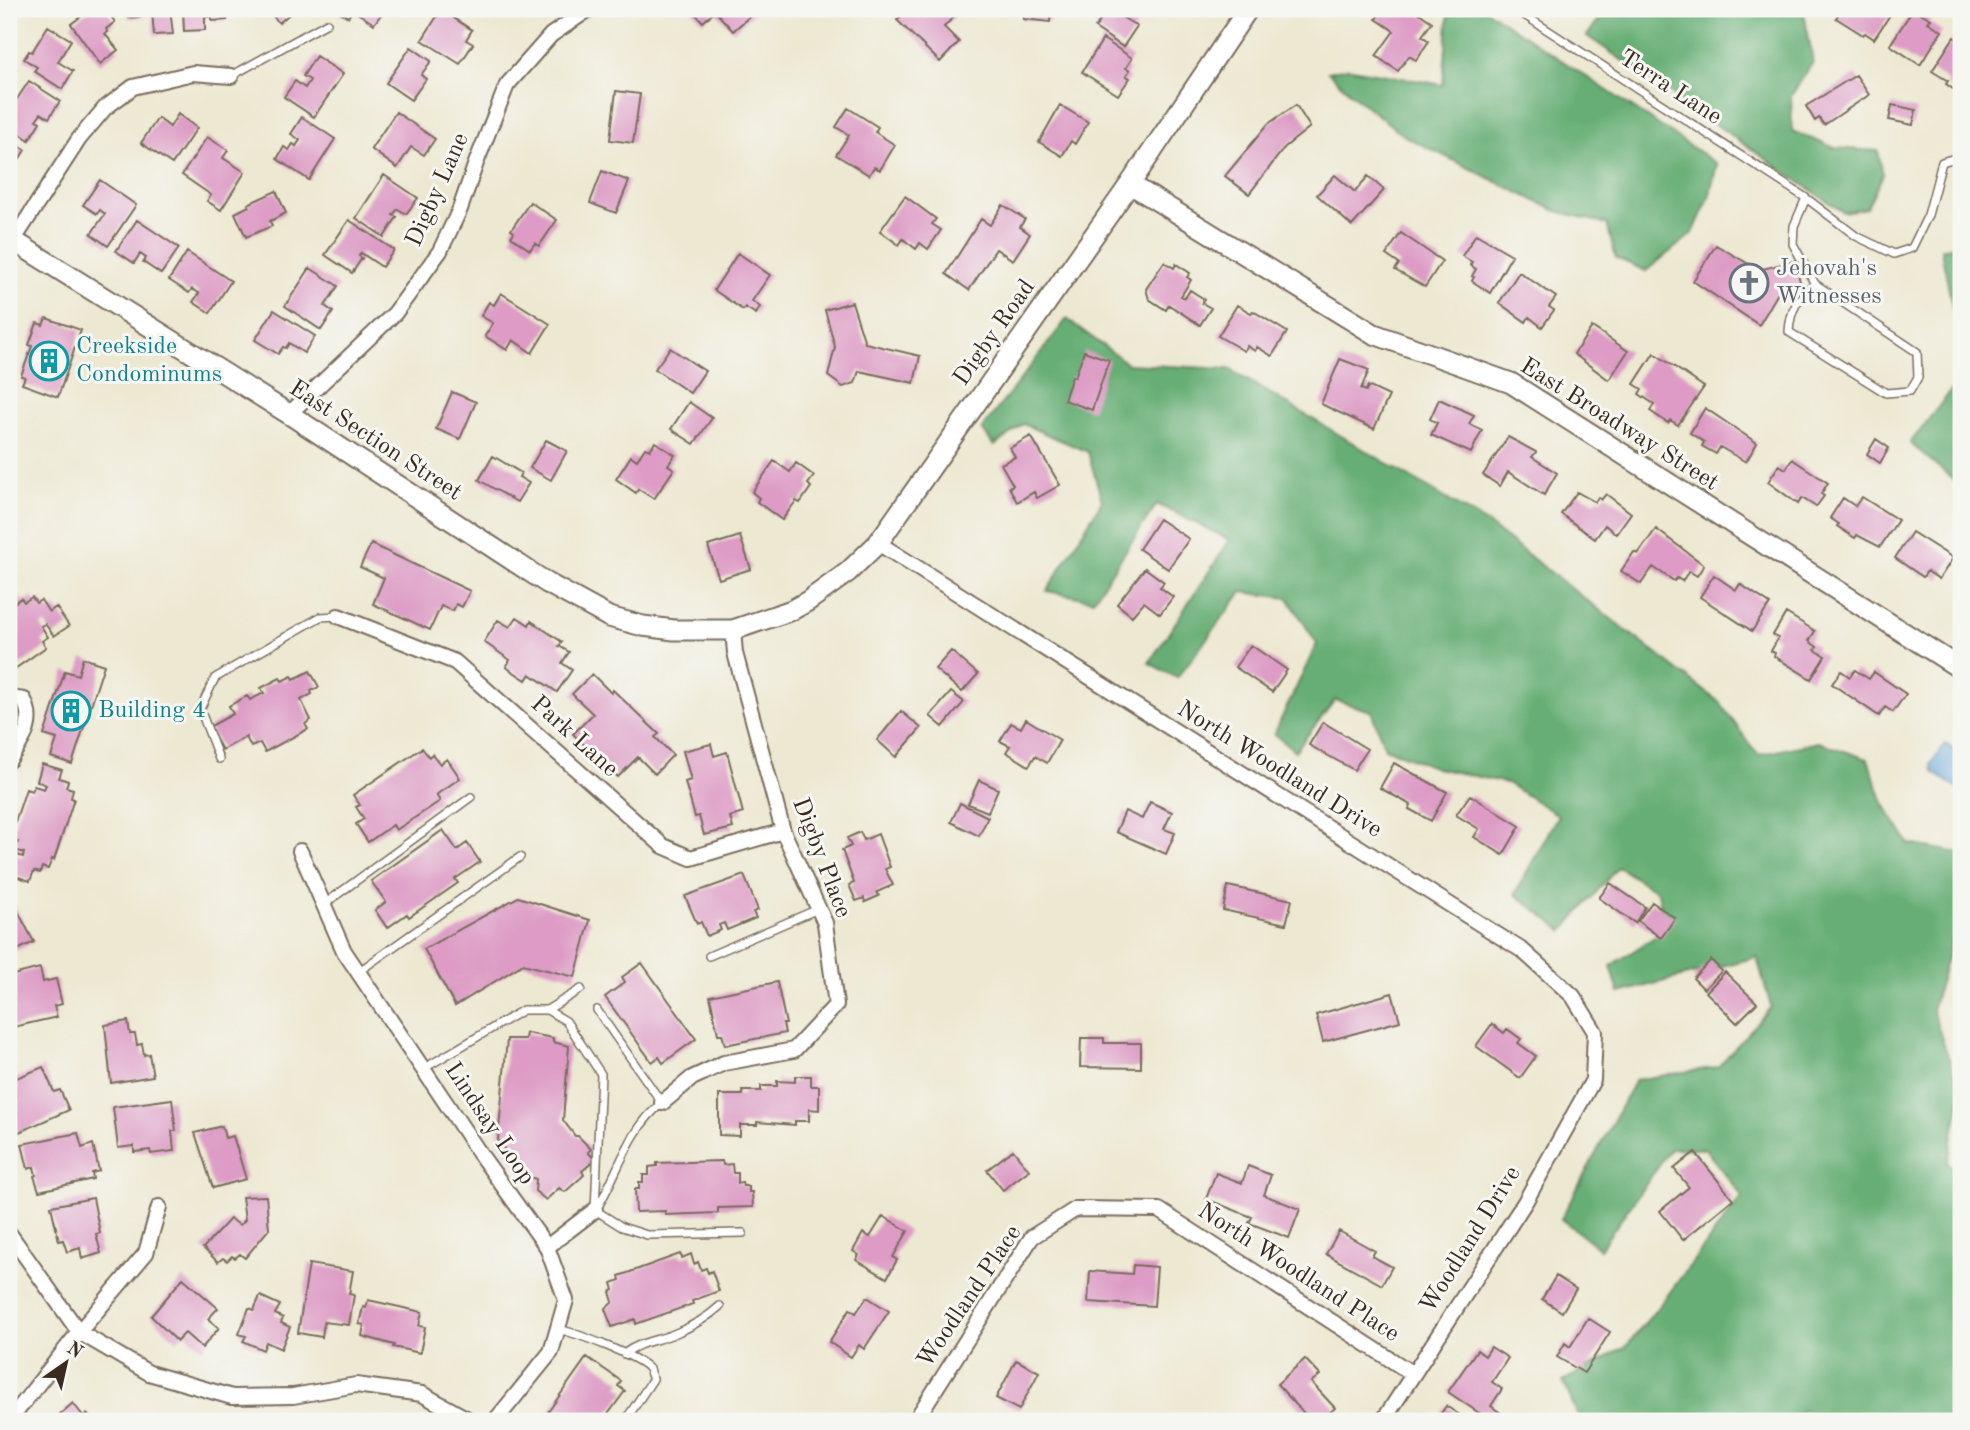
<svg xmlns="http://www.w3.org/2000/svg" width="1970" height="1430" font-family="'Old Standard TT',serif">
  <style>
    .forest { fill: #66ae74; stroke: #506c49; stroke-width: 2 }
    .water { fill: #63a3d6; stroke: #4f667a; stroke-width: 2 }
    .building { fill: #dd9bc5 }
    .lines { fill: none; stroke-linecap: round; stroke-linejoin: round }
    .service-casing { stroke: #796c5d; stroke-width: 10 }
    .minor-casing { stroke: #796c5d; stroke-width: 18 }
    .tertiary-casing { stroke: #796c5d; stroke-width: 23 }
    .service { stroke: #fff; stroke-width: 7 }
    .minor { stroke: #fff; stroke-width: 14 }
    .tertiary { stroke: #fff; stroke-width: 19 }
    .labels { text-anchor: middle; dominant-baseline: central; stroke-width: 6; stroke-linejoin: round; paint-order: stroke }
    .street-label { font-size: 24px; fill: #3b2a1e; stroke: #f6f6f2 }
    .worship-label { font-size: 24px; fill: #5b616d; stroke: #f6f6f2; text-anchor: start }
    .culture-label { font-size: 24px; fill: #0d838f; stroke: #f6f6f2; text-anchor: start }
  </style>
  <rect width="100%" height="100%" fill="#f6f6f2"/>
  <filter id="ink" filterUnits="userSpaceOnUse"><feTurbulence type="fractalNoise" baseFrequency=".0143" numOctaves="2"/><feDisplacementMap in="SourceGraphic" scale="14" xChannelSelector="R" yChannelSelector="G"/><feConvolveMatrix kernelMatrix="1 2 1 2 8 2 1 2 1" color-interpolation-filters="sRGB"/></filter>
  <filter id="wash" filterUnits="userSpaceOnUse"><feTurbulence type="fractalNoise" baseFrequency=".00686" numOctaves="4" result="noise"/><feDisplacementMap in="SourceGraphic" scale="28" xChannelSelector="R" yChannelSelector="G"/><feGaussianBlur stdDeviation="1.57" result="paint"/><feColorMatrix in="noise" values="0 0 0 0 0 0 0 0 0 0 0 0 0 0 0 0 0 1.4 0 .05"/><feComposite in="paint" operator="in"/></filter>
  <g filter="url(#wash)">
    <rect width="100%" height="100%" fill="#ede8d1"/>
    <path class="forest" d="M1449,9h36l232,155 -8,34 -16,35 -47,38 -30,-13 -9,-34 -51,-13 -150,-74 -49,-38 -29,-27 18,-4 97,17z
      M1606,9h193l5,3 9,50 -22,34 1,35 43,17 43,3 5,24 -17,33 -23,4 -256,-176z
      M1961,244v242l-51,-43 47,-60 1,-46 -17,-88z
      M1067,319l61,45 101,5 256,153 234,180 39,53 60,-13 50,17 15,44 26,41 52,9 -2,64 -27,93 29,83 -13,69 13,17v242h-141l-17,-11 -13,11h-210l-17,-40 63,-34 41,-51 75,-100 -37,-47 -34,-1 -71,101 -39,-30 74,-139 83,-13 53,-60 -14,-50 -138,36 -8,-27 54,-36 -7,-38 -40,-25 -55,64 -48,-37 43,-79 -51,-32 -71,-15 -51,-20 -14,-37 -36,-11 -40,51 -21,-17 43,-90 -29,-46 -46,-6 -65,86 -28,-15 81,-123 -73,-36 -64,96 -46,-9 55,-90 -14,-49 -65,-28 -29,22 -12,-17z"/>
    <path class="water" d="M1945,744l16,9v38l-28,-19 -2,-8z"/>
    <g id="blocks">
      <path class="building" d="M91,9h15l9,13 -9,7 2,3 -3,2 13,16 -18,14 -29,-40z
        M128,9h42l3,25 -19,1 -2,-24h-7l1,5 -17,2z
        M183,9h44v11l-15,1v-5l-7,1v13l-21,1z
        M267,9h28l-16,14z
        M335,9h50l-11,15 -21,-14 -5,7z
        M691,9h67l-25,22 -18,-20 -12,11z
        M908,9h53l-17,18 15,15 -19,20 -43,-42z
        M1024,9h27l-1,13 -27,-3z
        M1108,9l29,17 -14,21 -28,-19z
        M1383,9h30l19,13 -10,14 7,5 -13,19 -7,-4 -11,15 -22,-15 18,-25 -18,-12z
        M1842,9h52l-20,30 -9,-6 -2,2 -27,-17z
        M1913,9l18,10 -3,3 14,9 -22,34 -30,-20z
        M441,10l31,20 -6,10 7,4 -13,20 -38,-24z
        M48,26l23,14 -13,22 15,9 -11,18 -28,-18 3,-4 -13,-8 5,-8 3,1z
        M1954,37l7,5 -1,52 -14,-10 2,-3 -16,-10z
        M1103,39l29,19 -6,10 4,2 -4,6 4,2 -12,17 -36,-23z
        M411,47l20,14 -10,14 5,4 -15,21 -25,-17z
        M316,56l27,18 -29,43 -30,-20 11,-16 10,7 5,-8 -7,-4z
        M1856,75l13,20 -45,30 -5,-7 -4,3 -9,-15z
        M29,81l31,20 -11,17 -8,-5 -5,7 4,2 -11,18 -20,-14v-15z
        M616,91l24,3 -7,49 -23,-3z
        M1060,105l28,17 -13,22 -4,-3 -9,15 -23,-14z
        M1296,105l14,22 -25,20 -36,47 -24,-18 43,-52z
        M1892,105l24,5 -3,15 -24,-5z
        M848,108l30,19 -3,5 20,13 -15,25 -6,-3 -5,8 -33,-20 13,-20 -13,-8z
        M396,112l39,27 -11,16 -13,-8 -14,21 -26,-19z
        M178,114l19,14 -25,36 -31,-21 17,-25 12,9z
        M302,117l33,22 -26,41 -32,-21 7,-12 5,3 4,-6 3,2 4,-6 -9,-6z
        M207,137l21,13 -5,8 22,14 -24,38 -14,-9 4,-6 -29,-20z
        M9,140l16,10 -12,19 -4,-3z
        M602,171l27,10 -13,32 -26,-10z
        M384,175l34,23 -12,16 -8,-5 -5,6 4,2 -13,20 -28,-19z
        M1335,175l20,17 13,-16 16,14 -32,36 -35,-31z
        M100,180l36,25 -28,41 -17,-12 14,-20 -5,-4 -3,4 -14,-9z
        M276,191l10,22 -16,8 2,5 -26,11 -11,-24 14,-7 -1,-2z
        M905,196l31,23 -4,5 9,6 -13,19 -8,-6 -4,6 -13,-10 -4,6 -19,-14z
        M530,202l27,18 -18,26 -4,-3 -5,7 -19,-13 3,-5 -3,-2z
        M1003,205l22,14 -5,8 10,7 -17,26 -17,-11 -27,41 -23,-16 35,-55 9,6z
        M137,220l42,28 -18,26 -18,-12 3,-4 -6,-4 -6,9 -18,-12z
        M349,220l45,30 -12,17 -21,-14 -2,3 3,2 -10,15 -27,-18z
        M1401,233l41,28 -17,26 -30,-17 4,-6 -13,-9z
        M1476,234l36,21 -22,38 -18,-12 2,-4 -2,-1 4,-7 -6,-4 2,-3 -10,-6z
        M1716,245l43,25 36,-9 6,25 -23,7 -19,32 -66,-44z
        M187,252l44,29 -21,32 -17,-11 6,-9 -7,-4 -3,4 -20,-13z
        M738,253l32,22 -18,26 8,6 -4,7 -11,-7 -2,3 -29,-20z
        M1164,262l10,6 2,-4 14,9 -3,4 4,3 -10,16 4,2 5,-8 14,9 -2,4 9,5 -11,17 -31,-20 -3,5 -17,-11 -3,-10z
        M310,268l28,18 -13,20 8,6 -12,18 -36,-24z
        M1519,272l37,25 -7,10 5,3 -12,17 -13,-10 -3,5 -27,-19z
        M501,293l49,31 -18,29 -19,-13 -6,10 -22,-14 8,-13 -12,-7 8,-14 5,3z
        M852,302l13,41 55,13 -6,27 -55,-12 -4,12 -12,4 -15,-11 7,-29 -10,-37z
        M1237,305l14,8 2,-2 34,21 -15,24 -15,-9 -2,4 -8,-5 -3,5 -26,-15z
        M274,310l41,26 -11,17 -15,-10 -3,5 -3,-1 -5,7 -23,-14z
        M46,318l35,12 -23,67 -36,-13 3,-7 -4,-1 11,-30 -3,-1 8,-22 6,2z
        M1592,327l36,24 -19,29 -35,-26z
        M670,348l35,23 -15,22 -35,-24z
        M1084,351l25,9 -17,50 -28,-10 8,-24 3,1z
        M1654,353l50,34 -26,38 -8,-5 -2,3 -18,-12 4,-7 -15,-10 3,-5 -8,-5z
        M1340,359l29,11 -8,19 5,2 2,-5 21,10 -15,33 -53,-25z
        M452,392l24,10 -16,37 -24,-10z
        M1439,399l35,16 -5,9 13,6 -11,23 -40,-18 6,-12 -7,-4z
        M689,402l23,16 -18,26 -23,-15z
        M1705,408l52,35 -11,19 -26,-15 -4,7 -14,-8 2,-4 -14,-9z
        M1031,436l29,49 -23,13 -3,-6 -17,10 -8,-15 4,-2 -12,-21 14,-7 -5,-9z
        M1508,437l28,15 -4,5 25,16 -13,22 -36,-23 -8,14 -17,-11z
        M1876,439l13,9 -9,15 -13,-9z
        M546,440l21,11 -16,29 -21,-12z
        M655,442l20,13 -7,10 6,4 -20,30 -16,-10 -2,4 -20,-14 15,-23 6,4 8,-12 5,2z
        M493,456l28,17 -2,4 10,6 -12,19 -38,-22z
        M1792,459l36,24 -7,11 3,2 -8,11 -14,-9 -4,6 -30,-22 11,-17 7,4z
        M774,461l16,11 6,-9 18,13 -6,8 3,3 -11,16 -4,-2 -14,19 -25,-18 2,-4 -7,-6z
        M1577,492l18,10 3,-5 3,3 5,-6 25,19 -15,21 -11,-9 -10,14 -34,-25z
        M1862,497l36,23 -18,27 -23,-12 -2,3 -18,-12 2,-2 -9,-6 13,-20 12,8z
        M1159,519l30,20 -21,30 -29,-20z
        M1656,529l48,36 -7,11 -8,-5 -7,10 -5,-3 -3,3 -21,-14 -12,17 -20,-13 13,-19 4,2z
        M1912,532l41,26 -14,21 -12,-8 -4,6 -28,-19z
        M740,536l11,33 -32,10 -11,-33z
        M371,544l99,47 -8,16 -6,-3 -3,7 -12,-5 -11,24 -57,-26 11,-26 -24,-11z
        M1145,568l19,14 -4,5 13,10 -13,17 -16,-12 -12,14 -15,-12z
        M1714,575l22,15 4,-6 30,20 -18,27 -52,-34z
        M32,597l4,6 5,-3 8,12 7,-5 13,19 -15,10 -9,-12 -4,2 7,11 -6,4 4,6 -37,26v-66l12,-9 3,4z
        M1786,613l29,18 -6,10 8,6 -2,3 10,6 -14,23 -37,-23 1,-3 -4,-2 7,-13 -5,-3z
        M517,617l12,8 2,-4 31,21 -3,4 10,6 -7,11 10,7 -15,22 -27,-18 -4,6 -20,-13 4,-7 -26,-18 14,-22 12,7z
        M1251,645l36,25 -15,22 -37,-25z
        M951,651l27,23 -16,18 -27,-23z
        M83,658l21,7 -32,99 -21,-7 6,-18 -13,-4 21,-64 13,4z
        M1855,670l14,9 5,-7 32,22 -13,18 -8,-5 -6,9 -47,-32 9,-13 9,6z
        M310,671l9,16 -8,4 1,3 -11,6 10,20 -6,4 3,5 -43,23 -5,-9 -9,4 -5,-10 -24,13 -13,-23 24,-13 -4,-8 18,-10 3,4 14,-7 -3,-5 19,-10 2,3 10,-5 2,3z
        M592,674l19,19 2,-3 46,44 -4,3 18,18 -18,19 -17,-17 -20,20 -45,-43 20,-20 -21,-20z
        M951,692l13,10 -21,25 -13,-11z
        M901,711l20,17 -25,29 -19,-17z
        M1026,719l34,21 -13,23 -12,-7 -6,10 -23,-14 4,-6 -10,-5 11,-18 10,5z
        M1323,722l44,27 -13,21 -45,-25z
        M711,744l3,12 13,-4 16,61 -13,4 3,11 -29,7 -5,-19 -4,1 -10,-35 6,-2 -8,-29z
        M422,748l7,9 3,-3 8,10 7,-5 13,19 -24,17 4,6 -44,29 -3,-5 -25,17 -12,-18 8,-5 -8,-12 4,-2 -7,-10z
        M1394,763l53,29 -16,29 -22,-12 2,-4 -31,-17z
        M42,764l20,6 -3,8 9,3 -2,6 7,2 -2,9 3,1 -20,61 -2,-1 -4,10 -6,-2 -2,6 -6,-2 -4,10 -21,-7 5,-20 9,3 1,-4 -9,-3 3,-8 -9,-2 17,-51 6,2 2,-5 10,3 2,-4 -9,-4z
        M979,780l19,9 -10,23 -20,-8z
        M1470,795l50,31 -17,29 -29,-18 5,-8 -23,-14z
        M1150,802l22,10 -8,17 11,4 -9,21 -50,-22 9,-21 17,8z
        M960,803l28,14 -9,19 -28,-14z
        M443,830l14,20 10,-7 13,19 -25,17 3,4 -49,34 -2,-3 -20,14 -12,-18 11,-8 -15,-21z
        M860,832l4,8 14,-6 12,33 -5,2 8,16 -16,7 2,4 -14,6 -1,-4 -8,3 -7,-16 5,-2 -12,-33 9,-4 -4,-8z
        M744,875l14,35 -5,2 3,6 -29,12 -3,-7 -5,2 2,5 -14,6 -6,-14 -4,2 -12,-28z
        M1610,883l35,24 -10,16 -36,-25z
        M1228,886l64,14 -6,24 -63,-14z
        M518,897l72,23 -15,57 -52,-13 -68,42 -31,-57z
        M9,898h2l23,44 -23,11 -2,-5z
        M1652,902l23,16 -14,20 -23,-17z
        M1711,960l11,11 -18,18 -11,-11z
        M642,963l54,76 -33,24 -4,-6 -7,5 -47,-65 20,-15 -3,-5z
        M40,968l3,14 13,-3 6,25 -8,2 3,11 -48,11v-52z
        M1725,972l32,31 -20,20 -31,-31z
        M777,982l9,42h-3l2,9 -60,12 -3,-11h-4l-8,-38z
        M1392,993l8,28 -77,21 -7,-27z
        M128,1021l2,13h5l2,11 5,-1 2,11 5,-1 4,22 -42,7 -6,-58z
        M1492,1024l12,9 3,-4 14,10 -3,4 18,13 -16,22 -44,-32z
        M526,1033l27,5v4l16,4 -6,74 12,16h3l13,13 -3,3 7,8 -13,11 2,4 -19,17 -6,-4 -13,12 -11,-9 1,-12 -11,-3 -27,-36 9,-101h18z
        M1081,1038h23v5h37v25l-61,-1z
        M43,1067l11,25 6,-2 9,20 -52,23 -8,-21v-2l6,-3 -4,-9 4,-2 -6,-15z
        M795,1076h16v10h8v24l-10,-1v12h-14v4l-38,-3v3h-17v11l-21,-1v-40h24l-1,-4h19v-5h16v-5l18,1z
        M172,1099l4,32h-4l2,20 -23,3 -1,-4 -16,2v-6l-16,2 -5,-41z
        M222,1126l3,12 8,-2 13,43 -33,9 -18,-55z
        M78,1133l4,15 11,-4 6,27 -7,2 1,6 -54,12 -5,-15 2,-1 -2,-8 -6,2 -6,-25z
        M1013,1150l16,20 -26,20 -16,-20z
        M1695,1152l38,47 -50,41 -23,-29 29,-24 -15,-18z
        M722,1161l1,4 9,-1 1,9h5v10l4,-1 1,4h6v6h3l1,15 -35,1v5l-53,2v-4l-29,1 -1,-23h4v-7h4v-7h6v-8l8,-1v-3z
        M1248,1166l23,9 -7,20 36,14 -11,29 -40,-15 3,-6 -46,-18 10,-26 26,10z
        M266,1196l3,33 -24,29 -5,-4 -5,4 -3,-2 -5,5 -4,-3 -5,4 -15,-14 27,-29 10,6 5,-5 -3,-23z
        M93,1198l7,35 -4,1 5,19 -19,6 -2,-11 -13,4 -4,-12 -4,1 -8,-35z
        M883,1216l25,15 -15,26 4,3 -10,18 -31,-18 3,-5 -6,-4 10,-18 7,4z
        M1339,1231l36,20 -3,5 20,11 -10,18 -56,-31z
        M680,1254l2,4 9,-4 3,10 4,-2 3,8 5,-2 2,5 4,-2 7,20 -27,10 1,3 -57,20 -1,-5 -23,8 -7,-18 8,-7 -3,-10 4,-2 -2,-7 8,-3 -1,-4z
        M309,1264l44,7 -4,23 5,1 -5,30 -25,-3 -2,15 -24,-4z
        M1133,1265l24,2 -3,39 -66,-4 2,-31 42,3z
        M1556,1276l20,13 -14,23 -20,-13z
        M183,1278l35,30 -10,11 11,9 -17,20 -17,-15 -8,8 -26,-25z
        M260,1296l20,9 -5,9 8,4 -2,5 9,4 -9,22 -15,-7 -3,8 -20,-9 3,-5 -7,-2 10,-26 5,2z
        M867,1297l22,14 -25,38 -5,-4 -8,12 -22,-15 21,-33 6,4z
        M368,1300l54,12 -3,14 6,1 -5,26 -27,-6 1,-2 -32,-9 2,-11 -5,-1 4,-17 3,1z
        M1588,1318l22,14 -26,41 -27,-16 8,-14 5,4z
        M1491,1347l17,11 -16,24 10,7 -11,17 11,8 -5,7h-6l-43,-29 29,-42 8,6z
        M587,1357l34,24 -3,5 7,5 -22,30h-43l-12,-9z
        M1305,1359l15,16 -9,7 24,26 -15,13h-9l-34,-37z
        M1016,1360l23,12 -20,38 -23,-12z
        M73,1403l11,14 3,-3 6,7h-35l2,-2 -2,-3z
        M1446,1406l23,15h-33z"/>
    </g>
  </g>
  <g filter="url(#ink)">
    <use href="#blocks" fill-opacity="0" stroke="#796c5d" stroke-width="2"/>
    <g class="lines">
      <defs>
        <path id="service" d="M1515,9l291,189 50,38 38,18 18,-6 16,-33 14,-53 13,-4 6,3
          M231,76l96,-53
          M1806,198l-12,28 -1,18 22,40 102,68 1,25 -8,14 -24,2 -97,-61c1,-22 9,-35 26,-48
          M219,759l-19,-50 15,-31 105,-61 18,-1
          M323,905l148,-108
          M709,956l109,-47
          M358,972l162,-115
          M547,1010l34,-21
          M423,1069l100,-59h24l19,11 35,53 -6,136 27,17 25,8 96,-2
          M596,1210c22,-36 32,-80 66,-107l-65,-93
          M558,1329c17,4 81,27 91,40 0,0 3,9 4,10l-28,42
          M624,1354c16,-13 34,-13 52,-21 17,-7 31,-15 44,-27"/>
        <path id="minor" d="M9,252l4,-11 66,-102 26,-31 28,-21 60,-14 38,3
          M289,414l106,-101 45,-62 20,-42 16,-46 31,-78 44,-50 38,-26
          M878,543l645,408 50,45 22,36 -2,48 -68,122 -142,219
          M338,616l117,46 208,184 28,12 92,-27
          M9,698l15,2c12,25 -2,40 -15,60
          M300,851l44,100 136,203 67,93 19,53 -15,52 -56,69
          M662,1103l30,-25 32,-15 70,-13 42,-45 -11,-82 -42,-92 -48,-178 -2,-23
          M9,1233l70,99 70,41 83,24 61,-1 63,-11 66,9 49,27
          M547,1247l48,-37
          M9,1421l70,-89 67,-79 13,-46
          M915,1421l117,-184 44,-28 83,1 254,164"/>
        <path id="tertiary" d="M1130,184l244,150 137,49 450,286
          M9,238l280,176 258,169 62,34 34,9 31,4h59l59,-20 16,-9 40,-29 30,-29 252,-359 118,-175"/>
      </defs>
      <use href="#service" class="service-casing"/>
      <use href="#minor" class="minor-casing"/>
      <use href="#tertiary" class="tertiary-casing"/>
      <use href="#service" class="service"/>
      <use href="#minor" class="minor"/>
      <use href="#tertiary" class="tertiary"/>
    </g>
  </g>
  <defs>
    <symbol id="church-ring" viewBox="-11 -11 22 22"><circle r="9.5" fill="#f6f6f2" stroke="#6b7280" stroke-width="1.5"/><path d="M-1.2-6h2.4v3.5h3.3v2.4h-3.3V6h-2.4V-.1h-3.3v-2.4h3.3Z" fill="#6b7280"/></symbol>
    <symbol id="building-ring" viewBox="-11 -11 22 22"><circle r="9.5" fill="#f6f6f2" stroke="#0f9aa8" stroke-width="1.5"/><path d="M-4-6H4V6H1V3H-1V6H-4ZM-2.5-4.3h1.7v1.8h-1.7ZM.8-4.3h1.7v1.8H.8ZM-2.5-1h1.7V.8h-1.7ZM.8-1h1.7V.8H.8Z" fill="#0f9aa8"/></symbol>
  </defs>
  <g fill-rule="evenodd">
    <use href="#church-ring" x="1727" y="261" width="44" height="44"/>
    <use href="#building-ring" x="27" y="339" width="44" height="44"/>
    <use href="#building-ring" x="49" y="689" width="44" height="44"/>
  </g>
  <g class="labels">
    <g class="street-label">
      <text transform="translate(1670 88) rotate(33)">Terra Lane</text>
      <text transform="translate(438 190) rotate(-66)">Digby Lane</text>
      <text transform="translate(995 333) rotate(-55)">Digby Road</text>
      <text transform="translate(1619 425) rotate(32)">East Broadway Street</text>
      <text transform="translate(375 441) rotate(33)">East Section Street</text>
      <text transform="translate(574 737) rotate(42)">Park Lane</text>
      <text transform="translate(1279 770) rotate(32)">North Woodland Drive</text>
      <text transform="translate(821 858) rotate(69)">Digby Place</text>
      <text transform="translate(489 1124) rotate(56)">Lindsay Loop</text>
      <text transform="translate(1471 1240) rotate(-58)">Woodland Drive</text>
      <text transform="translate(1298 1273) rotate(33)">North Woodland Place</text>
      <text transform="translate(970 1297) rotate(-56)">Woodland Place</text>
    </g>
    <g class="worship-label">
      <text x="1776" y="269">Jehovah's<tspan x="1776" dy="28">Witnesses</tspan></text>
    </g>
    <g class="culture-label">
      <text x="76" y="347">Creekside<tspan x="76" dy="28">Condominums</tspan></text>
      <text x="98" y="711">Building 4</text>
    </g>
  </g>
  <rect width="1970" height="1430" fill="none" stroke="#f6f6f2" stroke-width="35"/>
  <g transform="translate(66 1363) rotate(34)" stroke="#f6f6f2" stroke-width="5" paint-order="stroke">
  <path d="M0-5L12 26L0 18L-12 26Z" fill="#3b2a1e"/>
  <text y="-10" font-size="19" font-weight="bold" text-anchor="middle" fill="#3b2a1e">N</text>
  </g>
</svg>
